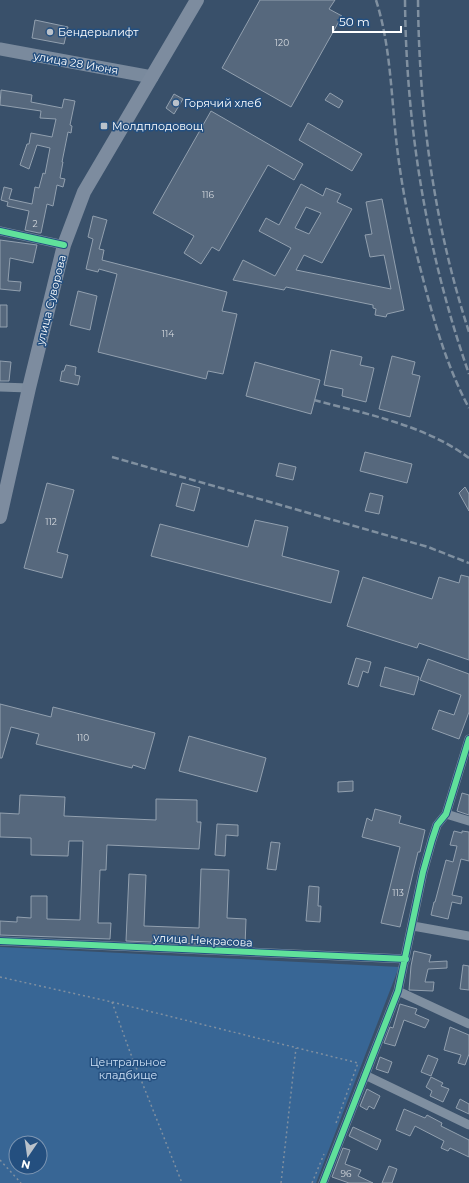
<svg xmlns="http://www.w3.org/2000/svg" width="469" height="1183" font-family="Montserrat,sans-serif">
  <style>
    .green { fill: #386695; fill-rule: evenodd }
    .building { fill: #56687d; stroke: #92a0af; fill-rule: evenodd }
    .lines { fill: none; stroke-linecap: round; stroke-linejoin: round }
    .path { stroke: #7f8fa0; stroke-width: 1.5; stroke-dasharray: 2 3; stroke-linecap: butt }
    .minor { stroke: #7f8fa0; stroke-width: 9 }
    .secondary { stroke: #7a8a9d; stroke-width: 13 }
    .primary { stroke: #7d8c9f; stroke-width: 14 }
    .rail { stroke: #8090a0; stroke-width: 2.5; stroke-dasharray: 7 3; stroke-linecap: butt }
    .cycleway-casing { stroke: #244f7f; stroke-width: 8 }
    .cycleway { stroke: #60e19b; stroke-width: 6 }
    .poi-dot { fill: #bac2cb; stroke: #244f7f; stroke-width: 1.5 }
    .labels { text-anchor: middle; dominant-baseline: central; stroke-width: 3; stroke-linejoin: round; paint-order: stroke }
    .number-label { font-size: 9px; fill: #d5d9de }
    .poi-label { font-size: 11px; fill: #fff; stroke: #244f7f; text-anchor: start }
    .street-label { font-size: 11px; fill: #fff; stroke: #244f7f }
    .park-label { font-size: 11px; fill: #cde0f5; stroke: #244f7f }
  </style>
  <rect width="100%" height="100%" fill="#39506a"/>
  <path class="green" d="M0,947l399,20 -83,216h-316zM16,1143h24v24h-24z"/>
  <path class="building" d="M260,0h75l-6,9 13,7 -51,91 -69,-39z
    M35,20l33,7 -4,17 -32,-6z
    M1,90l31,5 -1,7 26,5 5,1 2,-9 11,2 -5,24 2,1 -1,7 -3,-1 -6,30h1l-3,16 5,1 -2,8 -6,-2 -4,21 -6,-2 -6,29h-2l-14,-3 4,-19 -22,-5 1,-4 -7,-2 3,-13 8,2 -3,10 23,5 3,-17 4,1 4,-15 2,1 5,-26 -13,-3 -8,24 -9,-4 7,-21h2l2,-11 21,4 4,-18 -16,-1 1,-7 -41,-6z
    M330,93l13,8 -4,7 -14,-8z
    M174,94l9,5 -9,15 -8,-6z
    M211,111l92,53 -9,16 -26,-15 -49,86 -7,-4 -11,17 -17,-11 10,-17 -41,-23z
    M308,123l54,31 -10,17 -53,-31z
    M301,184l22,12 3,-8 15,6 -4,8 15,7 -30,54 -18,-8 -8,15 95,19 -7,-34 -14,2 -5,-22 7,-1 -6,-32 16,-3 22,111 -17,4 -1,3 -11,-2 1,-6 -3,-1v-3l-87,-18 -2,3 -51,-10 10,-20 32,16 16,-28 -32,-17 7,-13 13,7zM306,207l15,6 -12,21 -14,-6z
    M93,216l14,4 -8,29 5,1 -2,10 125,32 -5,19 15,3 -14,60 -15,-3 -2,8 -108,-27 19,-78 -18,-5 -1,3 -12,-3 7,-30 -5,-2z
    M0,240l37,5 -4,18 -23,-5 -2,23 13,1 -1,9 -20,-2z
    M78,291l19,5 -7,34 -20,-5z
    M0,305h7v22h-7z
    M331,350l31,7 -2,8 14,3 -8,34 -24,-6 1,-7 -19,-4z
    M392,356l23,6 -3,12 8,2 -10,41 -31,-8z
    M0,361l11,1 -2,19h-9z
    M255,362l65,18 -9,34 -65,-18z
    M66,365l10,2 -1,8 5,1 -2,9 -18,-4 2,-10h2z
    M365,452l47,12 -5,19 -47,-12z
    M279,463l17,4 -3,13 -17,-4z
    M47,483l27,7 -17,62 11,3 -6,23 -38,-10z
    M182,483l18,5 -6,23 -18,-5z
    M465,487l4,7v17l-10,-18z
    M370,493l13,3 -4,18 -14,-3z
    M255,520l33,7 -6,29 57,15 -8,32 -180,-47 9,-32 88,23z
    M461,575l8,2v83l-50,-17 -2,5 -70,-22 16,-49 69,22 7,-22 20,6z
    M356,658l15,4 -3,11 -5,-2 -5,16 -10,-3z
    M428,659l41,15v38l-10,27 -27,-10 7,-19 15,5 7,-20 -41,-15z
    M385,667l34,10 -5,18 -34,-9z
    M0,704l51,13 2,-10 102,26 -10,36 -12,-4 -1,3 -96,-24 3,-10 -28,-7 -9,31h-2z
    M189,736l77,22 -9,34 -78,-21z
    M353,781v10l-15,1v-10z
    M462,793l7,2v20l-12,-4z
    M20,795l45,2 -1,19 92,4v-21l41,1v22h4l-2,27 -92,-4 -1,25h-6l-2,53h13l-1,16 -110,-4v-14l17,1v-5l14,1v-22h16v23l33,1 3,-79h-14l-1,15 -37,-1v-17l-31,-1v-24l19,1z
    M375,809l26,7 -2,7 26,7 -5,22h-2l-18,75 -19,-4 19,-76 -38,-10 5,-19 5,3z
    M217,824l21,1v11l-12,-1 -1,21 -10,-1z
    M454,831l8,2v-2l7,1v29l-8,-2 -9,36 10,2 -1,7 -9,-2 -4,17 -17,-4 3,-13h1l11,-42 7,2 4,-16 -7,-1z
    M271,842l9,1 -4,27 -9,-1z
    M201,869l28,1 -2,48 19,1 -1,27 -119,-5 3,-67 17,1 -2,51 55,2z
    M309,886l10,1 -1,19h3l-1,16 -14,-1z
    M414,951l17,4 -2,7 18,-1v7l-19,1 -3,13h9l-1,9 -24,-1 2,-24z
    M463,965l6,1v24l-9,-1z
    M400,1004l17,5 -2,5 14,6 -4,8 -21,-8 -9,26 -11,-3 6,-16 3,1z
    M450,1027l19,8v19l-4,11 -7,-2 3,-8 -17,-5z
    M428,1055l10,4 -7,17 -10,-4z
    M380,1057l12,5 -4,11 -12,-4z
    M431,1077l12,6 -2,3 8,3 -6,13 -13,-6 2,-5 -6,-4z
    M367,1089l13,7 -6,13 -5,-3 -2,4 -7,-4z
    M460,1099l9,5v10l-13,-6z
    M404,1109l21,9 2,-3 15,8 -1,3 28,14v17l-19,-9 -2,3 -7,-3 3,-7 -29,-15 -5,10 -14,-6z
    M353,1127l28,13 -4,10 -28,-14z
    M343,1148l7,2 -5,14 16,6 -3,6 15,7h-24l-17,-6z
    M389,1166l8,3 -5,14h-10z"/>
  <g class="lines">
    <path class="path" d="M0,977l112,25 246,61 -22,60
      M112,1002l18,50 52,131
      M0,1160l21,23
      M281,1183l15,-135
      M312,1183l12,-29"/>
    <path class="minor" d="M0,231l64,14
      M0,387l29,1
      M446,814l23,7
      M413,926l56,10
      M0,941l406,18
      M398,991l71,33
      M365,1075l104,50
      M323,1183l75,-192 25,-119 9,-32 5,-15 9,-11 23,-75"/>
    <path class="secondary" d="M0,49l152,28"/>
    <path class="primary" d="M0,517l29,-129 35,-143 20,-53 113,-192"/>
    <path class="rail" d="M376,0c16,50 15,103 22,155 5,39 13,78 23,116 12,47 25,94 48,137
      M405,0c1,127 22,254 64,374
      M418,0c1,112 16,225 51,332
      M314,400c52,14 111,25 155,58
      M112,457l316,90 41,16"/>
    <defs>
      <path id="cycleway" d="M0,231l64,14
        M0,941l406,18
        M323,1183l75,-192 25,-119 9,-32 5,-15 9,-11 23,-75"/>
    </defs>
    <use href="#cycleway" class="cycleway-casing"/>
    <use href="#cycleway" class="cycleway"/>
  </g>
  <g class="poi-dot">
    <circle cx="50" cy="32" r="4"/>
    <circle cx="176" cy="103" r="4"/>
    <rect x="100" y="122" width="8" height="8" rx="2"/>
  </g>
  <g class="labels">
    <g class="number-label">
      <text x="282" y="42">120</text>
      <text x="208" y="194">116</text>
      <text x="35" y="223">2</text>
      <text x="168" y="333">114</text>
      <text x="51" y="521">112</text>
      <text x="83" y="737">110</text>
      <text x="398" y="892">113</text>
      <text x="346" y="1173">96</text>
    </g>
    <g class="poi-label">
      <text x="58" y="32">Бендерылифт</text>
      <text x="184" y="103">Горячий хлеб</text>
      <text x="112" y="126">Молдплодовощ</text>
    </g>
    <g class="street-label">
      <text transform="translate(76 63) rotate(10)">улица 28 Июня</text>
      <text transform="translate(51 300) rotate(-76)">улица Суворова</text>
      <text transform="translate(203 940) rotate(3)">улица Некрасова</text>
    </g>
    <g class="park-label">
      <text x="128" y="1062">Центральное<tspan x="128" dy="13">кладбище</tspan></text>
    </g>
  </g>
  <g transform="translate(28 1155) rotate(193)"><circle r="19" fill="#244f7f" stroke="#7c95b2"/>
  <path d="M0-3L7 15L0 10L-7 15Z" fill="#bac2cb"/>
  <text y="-6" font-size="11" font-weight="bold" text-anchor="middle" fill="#ffffff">N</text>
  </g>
  <path d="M333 26v6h68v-6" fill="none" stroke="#ffffff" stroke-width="2"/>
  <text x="339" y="26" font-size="12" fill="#ffffff" stroke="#244f7f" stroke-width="3" paint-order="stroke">50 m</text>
</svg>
